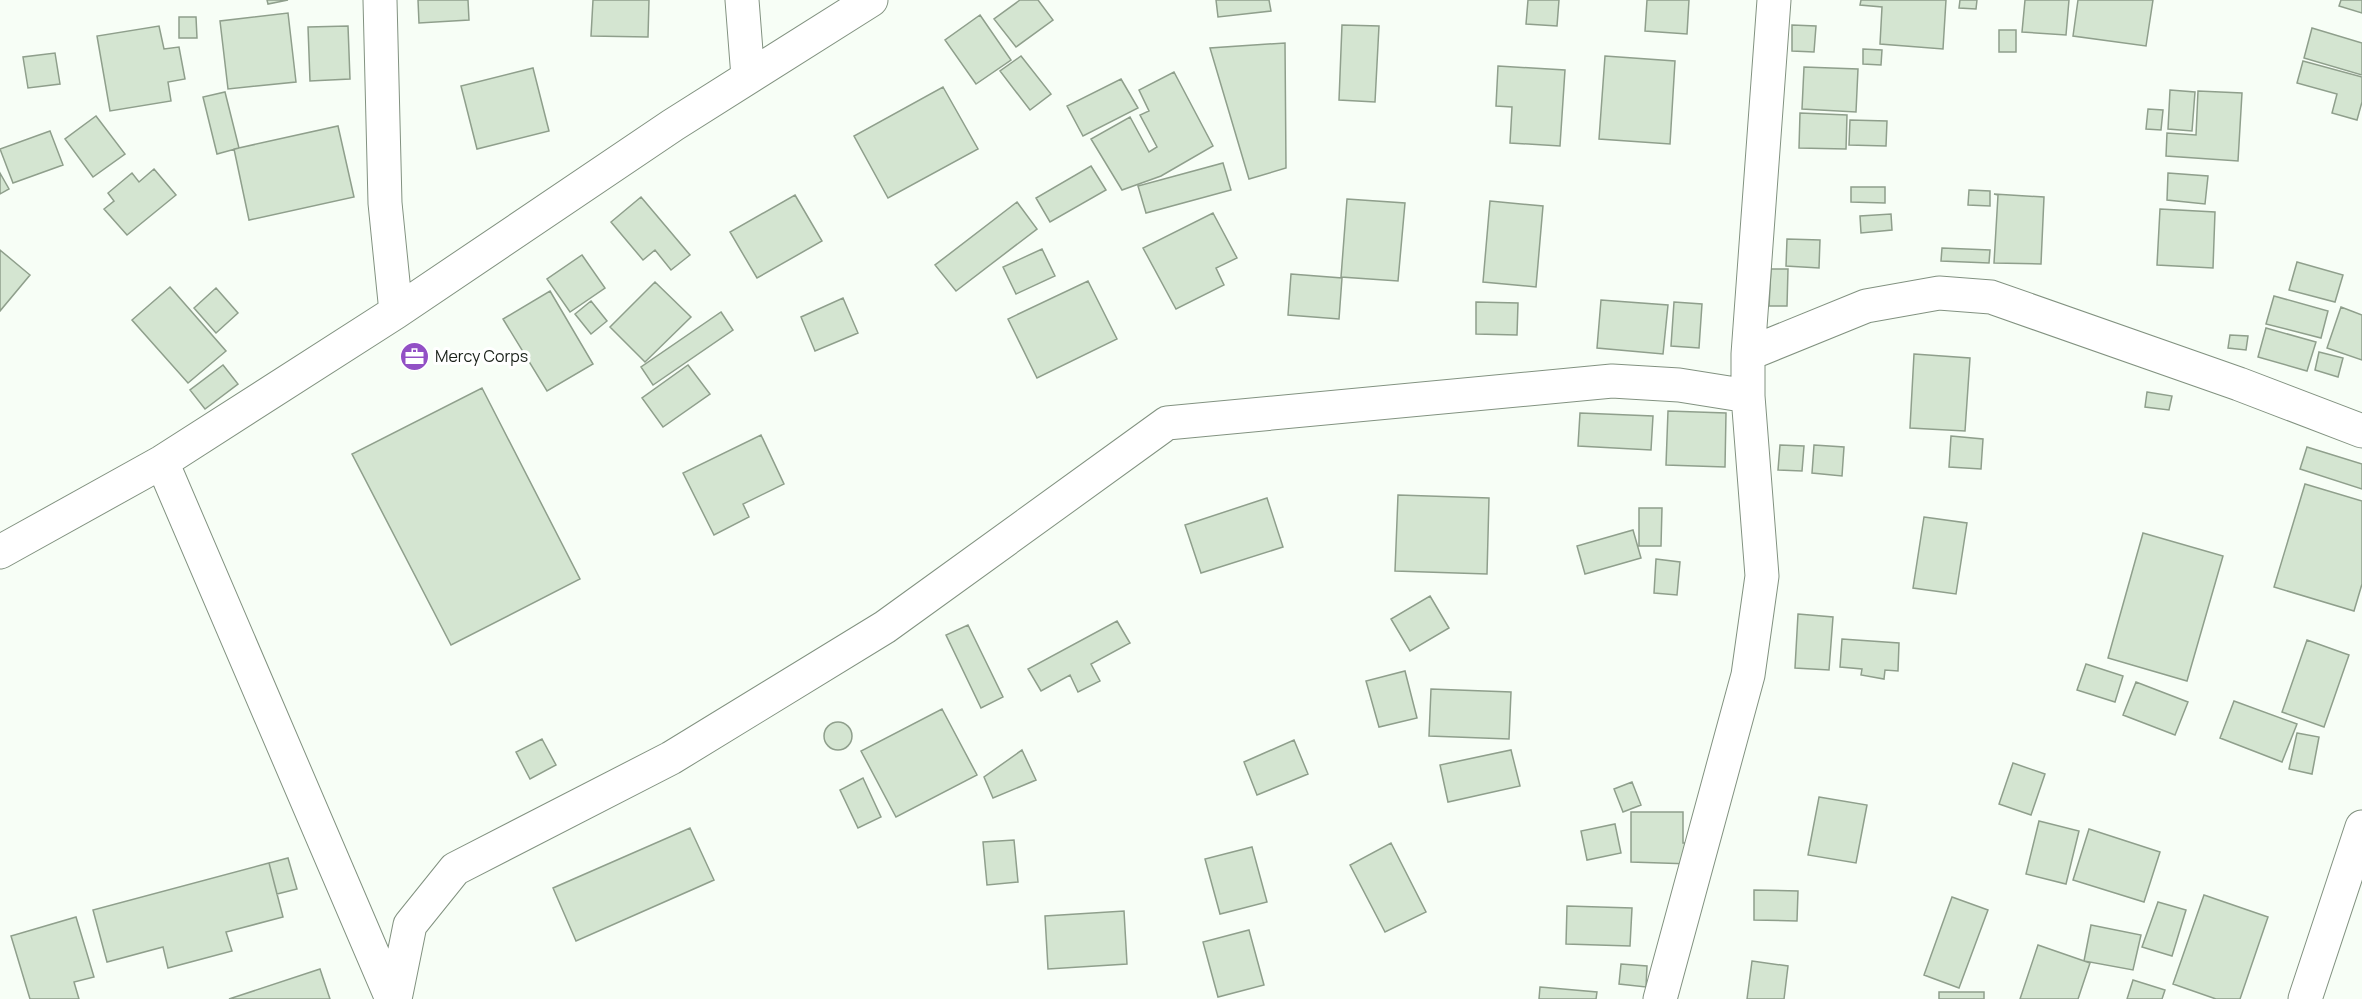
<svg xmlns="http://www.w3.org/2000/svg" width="2362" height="999" font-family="Manrope,sans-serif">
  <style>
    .building { fill: #d4e5d1; stroke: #8f9f8c; stroke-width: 1.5 }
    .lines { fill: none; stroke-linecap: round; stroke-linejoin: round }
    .street-casing { stroke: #829280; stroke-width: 35 }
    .street { stroke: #fff; stroke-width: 33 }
    .labels { text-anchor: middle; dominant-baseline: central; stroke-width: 6; stroke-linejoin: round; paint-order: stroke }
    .poi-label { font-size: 16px; fill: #192018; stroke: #fff; text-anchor: start }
  </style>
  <rect width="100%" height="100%" fill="#f7fef6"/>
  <path class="building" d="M267,0h21l-20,4z
    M418,0h50l1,20 -50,3z
    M593,0h56l-1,37 -57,-1z
    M1020,0h18l15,20 -37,27 -22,-28z
    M1216,0h53l2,11 -53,6z
    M1528,0h31l-2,26 -31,-2z
    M1647,0h42l-2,34 -42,-3z
    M1861,0h85l-3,49 -63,-5 2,-37 -22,-2z
    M1960,0h17l-1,9 -17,-1z
    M2025,0h44l-3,35 -44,-3z
    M2078,0h75l-7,46 -73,-10z
    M2341,0h21v13l-23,-7z
    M288,13l8,69 -68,7 -8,-68z
    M980,15l31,45 -35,24 -31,-44z
    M179,17h17l1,21h-18z
    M1342,25l37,1 -4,76 -36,-2z
    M1792,25l24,1 -2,26 -22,-1z
    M159,26l5,23 15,-2 6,32 -17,3 3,19 -61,10 -13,-75z
    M348,26l2,53 -40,2 -2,-54z
    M2312,28l50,15v32l-58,-17z
    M1999,30h17v22h-17z
    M1285,43l1,125 -37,11 -39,-131z
    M1863,49l19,1 -1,15 -18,-1z
    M55,53l5,31 -32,4 -5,-31z
    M1021,56l30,38 -21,16 -30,-39z
    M1605,56l70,5 -5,83 -71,-5z
    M2303,61l59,16v25l-5,18 -25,-7 5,-19 -40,-11z
    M1498,66l67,4 -5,76 -50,-3 2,-36 -16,-1z
    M1804,67l54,2 -2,43 -54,-3z
    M533,68l16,63 -72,18 -16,-63z
    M1174,72l39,74 -52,30 -39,14 -31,-51 39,-22 19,35 8,-5 -17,-32 9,-4 -10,-21z
    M1121,79l17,29 -55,28 -16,-30z
    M943,87l35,62 -90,49 -34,-62z
    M2170,90l25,2 -3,39 -24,-2z
    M2198,91l44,2 -4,68 -72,-5 1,-23 29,2z
    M225,92l14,56 -22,6 -14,-57z
    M2148,109l15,1 -2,20 -15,-1z
    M1800,113l47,2 -1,34 -47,-1z
    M96,116l29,38 -32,23 -28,-38z
    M1850,120l37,1 -1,25 -37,-1z
    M338,126l16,71 -105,23 -15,-71z
    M50,131l13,34 -50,18 -13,-34z
    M1223,163l8,27 -85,23 -8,-27z
    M1091,166l15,24 -56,32 -14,-24z
    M154,169l22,26 -49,40 -23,-26 10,-8 -6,-8 24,-20 7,9z
    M0,173l9,16 -9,5z
    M2168,173l40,3 -3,28 -38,-4z
    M1851,187h34v16l-34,-1z
    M1969,190l21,1v15l-22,-1z
    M1994,194l50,3 -3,67 -47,-1 4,-68z
    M795,195l27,46 -65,37 -27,-46z
    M641,197l49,58 -19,15 -16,-20 -12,10 -32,-38z
    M1347,199l58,4 -7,78 -57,-4z
    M1490,201l53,5 -7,81 -53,-5z
    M1017,202l20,27 -81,62 -21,-26z
    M2160,209l55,3 -2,56 -56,-3z
    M1213,213l24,45 -21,10 8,17 -48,24 -33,-61z
    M1891,214l1,16 -31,3 -1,-17z
    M1787,239l33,1 -1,28 -33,-2z
    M1942,248l48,2 -1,13 -48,-2z
    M1042,249l13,27 -39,18 -13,-27z
    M0,250l30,25 -30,36z
    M582,255l23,33 -35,24 -23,-33z
    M2297,262l46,13 -8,27 -46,-12z
    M1771,269h17l-1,37h-18z
    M1291,274l51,4 -3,41 -51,-4z
    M1088,281l29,58 -80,39 -29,-59z
    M655,282l36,35 -46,45 -35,-35z
    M170,287l56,64 -38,32 -56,-63z
    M216,288l22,25 -22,20 -22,-25z
    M550,291l43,73 -46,27 -44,-72z
    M2274,296l54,15 -7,27 -55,-14z
    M843,298l15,35 -43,18 -14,-34z
    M1601,300l67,5 -5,49 -66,-6z
    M591,301l16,20 -16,13 -16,-20z
    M1476,302l42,1 -1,32 -41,-1z
    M1674,302l28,2 -3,44 -28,-2z
    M2341,307l21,8v45l-35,-12z
    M721,312l12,18 -80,55 -12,-18z
    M2266,328l50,14 -9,29 -49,-14z
    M2230,335l18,1 -2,14 -18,-2z
    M2319,352l24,6 -5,19 -23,-7z
    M1914,354l56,4 -5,73 -55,-3z
    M223,365l15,19 -33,25 -15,-19z
    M688,365l22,29 -47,33 -21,-29z
    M482,388l98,191 -129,66 -99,-191z
    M2147,392l25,4 -3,14 -24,-3z
    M1668,411l58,2 -1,54 -59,-2z
    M1580,413l73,3 -2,34 -73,-4z
    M761,435l23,49 -41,20 6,13 -35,18 -31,-62z
    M1951,436l32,3 -2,30 -32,-2z
    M1780,445l24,1 -2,25 -24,-1z
    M1814,445l30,2 -2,29 -30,-3z
    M2307,447l55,17v25l-62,-20z
    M2305,484l57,17v83l-8,27 -80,-24z
    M1398,495l91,3 -2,76 -92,-3z
    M1267,498l16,49 -82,26 -16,-48z
    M1639,508h23l-1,38h-22z
    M1924,517l43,6 -11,71 -43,-6z
    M1633,530l8,28 -56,16 -8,-28z
    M2143,533l80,23 -36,125 -79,-23z
    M1656,559l24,3 -3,33 -23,-2z
    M1430,596l19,32 -39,23 -19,-32z
    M1798,614l35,3 -4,53 -34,-2z
    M1117,621l13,22 -39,21 9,17 -22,11 -8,-17 -29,16 -13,-22z
    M968,625l35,72 -22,11 -35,-73z
    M1842,639l57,4 -1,28 -13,-1 -1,9 -23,-4 1,-6 -22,-2z
    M2307,640l42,15 -25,72 -42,-15z
    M2086,664l37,12 -8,26 -38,-12z
    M1405,671l12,47 -38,9 -13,-46z
    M2136,682l52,20 -13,33 -52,-20z
    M1431,689l80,3 -2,47 -80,-3z
    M2234,701l63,23 -15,38 -62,-24z
    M942,709l35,66 -81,42 -35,-66z
    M824 736a14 14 0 1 1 28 0a14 14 0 1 1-28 0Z
    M2297,733l22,4 -7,37 -23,-5z
    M542,739l14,26 -26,14 -14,-27z
    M1294,740l14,34 -51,21 -13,-33z
    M1022,750l14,30 -43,18 -9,-21z
    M1511,750l9,36 -72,16 -8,-37z
    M2013,763l32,11 -14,41 -32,-11z
    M863,778l18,39 -23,11 -18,-38z
    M1632,782l9,23 -18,7 -9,-23z
    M1819,797l48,8 -11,58 -48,-8z
    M1631,812h52v31h9l-1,21 -60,-2z
    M2039,821l40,10 -13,53 -40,-10z
    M1615,824l6,29 -34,7 -6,-29z
    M690,828l24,52 -138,61 -23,-53z
    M2089,829l71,23 -16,50 -71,-22z
    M1014,840l4,42 -31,3 -4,-43z
    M1391,843l35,69 -41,20 -35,-67z
    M1252,847l15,55 -47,12 -15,-55z
    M288,858l9,31 -20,5 -8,-31z
    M269,863l14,54 -57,15 6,19 -64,17 -5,-21 -56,15 -14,-52z
    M1754,890l44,1 -1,30 -43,-1z
    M2204,895l64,22 -28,82h-24l-43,-15z
    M1952,897l36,13 -29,78 -35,-13z
    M2158,902l28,8 -14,46 -30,-9z
    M1567,906l65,2 -2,38 -64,-2z
    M1124,911l3,53 -79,5 -3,-53z
    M76,917l18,60 -20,5 5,17h-49l-19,-63z
    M2091,925l50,10 -8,35 -49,-9z
    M1249,930l15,55 -46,12 -15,-55z
    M2038,945l52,18 -12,36h-58z
    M1752,961l36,5 -4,33h-37z
    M1621,964l26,2 -1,21 -27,-3z
    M320,969l10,30h-101z
    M2133,980l32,10 -3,9h-35z
    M1540,987l57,5 -1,7h-57z
    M1939,992h45v7h-45z"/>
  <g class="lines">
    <defs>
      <path id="street" d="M380,0l5,203 11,109
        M742,0l6,77
        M1748,354l118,-48 73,-13 52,4 248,87 123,47
        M162,462l230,537
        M0,552l162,-90 234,-150 277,-187 198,-125
        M395,999l15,-74 45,-56 216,-111 214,-131 282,-204 445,-42 67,4 69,11
        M1660,999l88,-324 14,-99 -14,-180v-42l26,-354
        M2305,999l57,-172"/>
    </defs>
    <use href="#street" class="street-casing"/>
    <use href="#street" class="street"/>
  </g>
  <defs>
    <symbol id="office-disc" viewBox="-11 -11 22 22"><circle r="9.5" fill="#9250c5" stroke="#fff"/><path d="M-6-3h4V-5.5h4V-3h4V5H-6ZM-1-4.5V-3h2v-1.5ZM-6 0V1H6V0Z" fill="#fff"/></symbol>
  </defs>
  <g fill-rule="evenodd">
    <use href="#office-disc" x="398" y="340" width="33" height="33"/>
  </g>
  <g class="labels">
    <g class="poi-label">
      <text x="435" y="356">Mercy Corps</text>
    </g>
  </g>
</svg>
